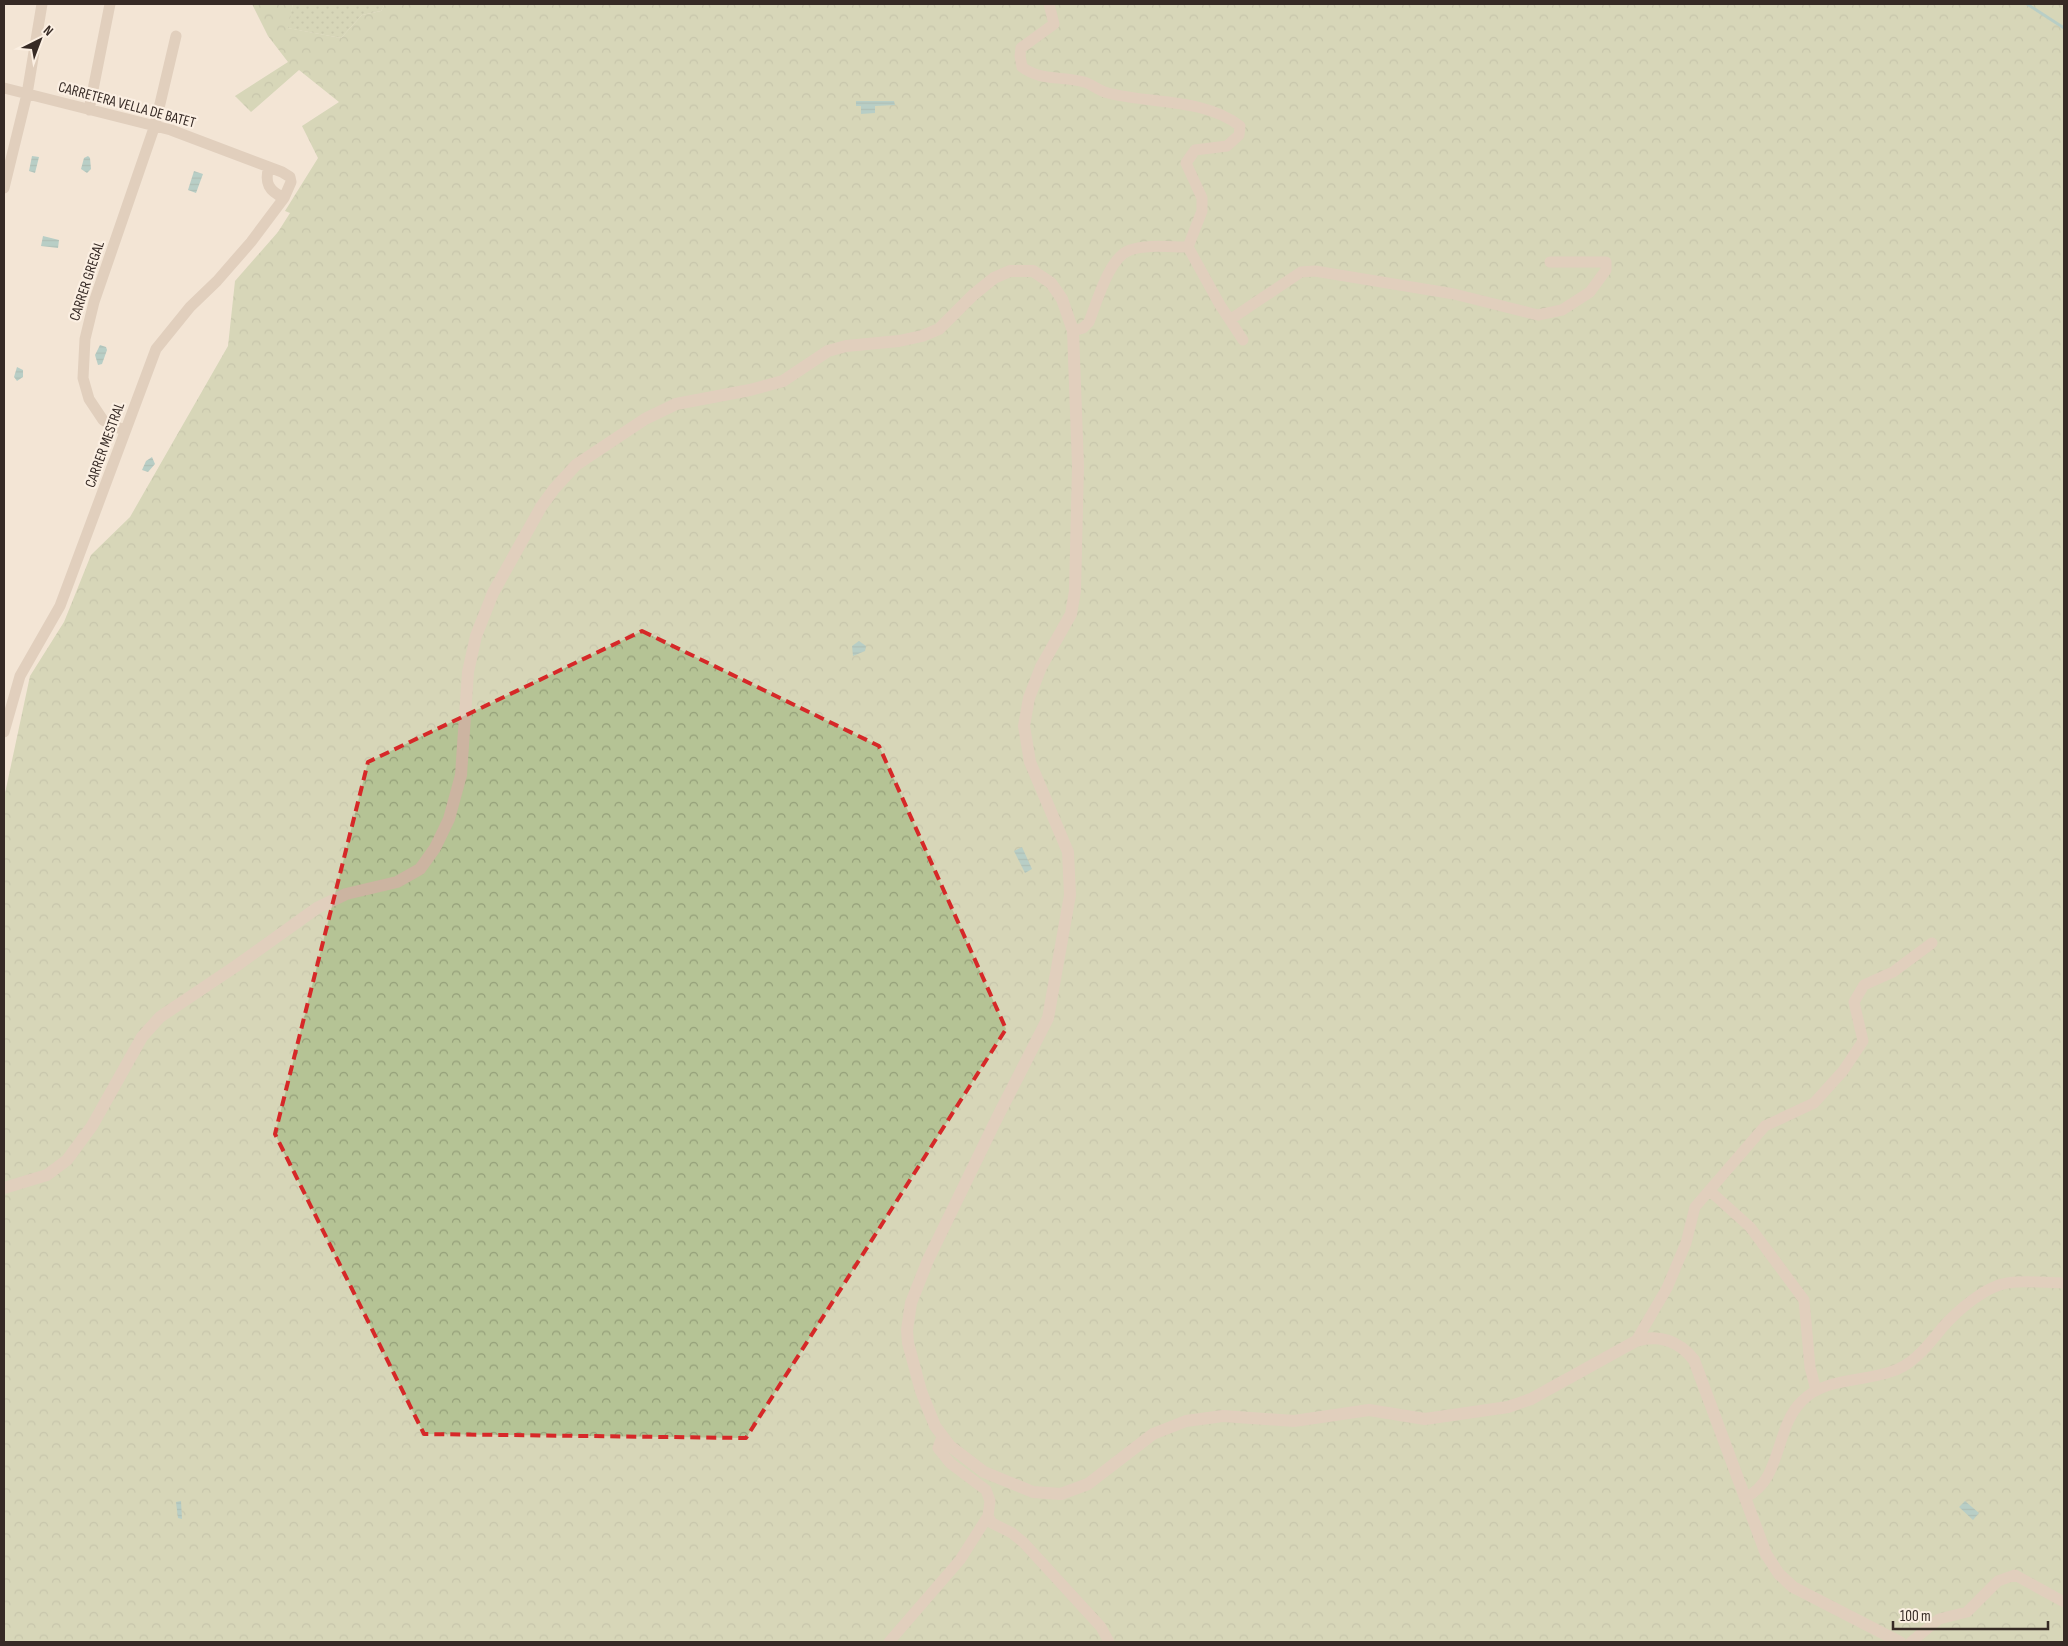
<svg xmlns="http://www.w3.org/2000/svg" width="2068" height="1646" font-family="'Sofia Sans Condensed',sans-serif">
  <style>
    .grass { fill: url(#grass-dots) }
    .forest { fill: url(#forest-crowns) }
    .water { fill: url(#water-rules) }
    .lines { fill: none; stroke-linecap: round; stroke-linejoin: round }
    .stream { stroke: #72b2b3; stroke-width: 3 }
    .minor { stroke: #ccb4a1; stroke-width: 11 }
    .tertiary { stroke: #ccb4a1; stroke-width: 12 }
    .marked { fill: none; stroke: #d62828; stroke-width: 4; stroke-dasharray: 10 6; stroke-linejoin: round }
    .labels { text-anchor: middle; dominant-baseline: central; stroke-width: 4.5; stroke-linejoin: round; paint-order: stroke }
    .street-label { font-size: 15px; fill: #362a25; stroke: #fbefe2 }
  </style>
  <defs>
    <pattern id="grass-dots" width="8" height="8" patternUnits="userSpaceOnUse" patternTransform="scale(1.25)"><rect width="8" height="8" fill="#b5c395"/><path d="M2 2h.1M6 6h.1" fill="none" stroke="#949f79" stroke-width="1.8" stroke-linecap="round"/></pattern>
    <pattern id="forest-crowns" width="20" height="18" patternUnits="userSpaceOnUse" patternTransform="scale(1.25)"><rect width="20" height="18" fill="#b5c395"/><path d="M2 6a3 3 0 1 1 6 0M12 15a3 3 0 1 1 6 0" fill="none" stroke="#949f79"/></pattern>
    <pattern id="water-rules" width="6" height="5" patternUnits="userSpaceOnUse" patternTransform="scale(1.25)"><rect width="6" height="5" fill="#72b2b3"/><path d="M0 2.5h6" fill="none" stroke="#5e9191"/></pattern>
  </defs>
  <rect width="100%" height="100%" fill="#f3e5d6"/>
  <path class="grass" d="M293,4h92l-4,7 -19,4 -21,23 -54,-10z"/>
  <path class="forest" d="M252,4h41l-5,24 53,10 21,-23 19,-4 4,-7h1679v1638h-2060v-844l26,-122 34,-54 27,-67 39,-38 98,-171 7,-65 43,-49 12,-19 -5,-2 33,-53 -16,-32 37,-24 -40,-32 -48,42 -16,-16 53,-34 -20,-26z"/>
  <path class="water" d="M856,101h38l1,4 -20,1v7l-14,1v-8h-5z
    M32,156l7,1 -4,16 -6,-2z
    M88,156l2,2 1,11 -4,4 -6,-4 3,-11z
    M194,171l9,3 -7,19 -8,-3z
    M43,236l16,4 -1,8 -17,-2z
    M100,345l6,2 1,3 -5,14 -4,1 -3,-10z
    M17,367l6,3v7l-6,4 -3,-4z
    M152,457l3,7 -7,8 -6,-2 4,-9z
    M859,641l7,5 -1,5 -12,5 -1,-10z
    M1022,847l10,22 -7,4 -11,-22z
    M181,1501l1,18 -4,-1 -2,-16z
    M1965,1501l14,12 -6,7 -14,-13z"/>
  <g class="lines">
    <path class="stream" d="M2027,4l37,24"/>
    <path class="minor" d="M1049,4l5,20 -33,24 -1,8 2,11c18,14 40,9 62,15 8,2 15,9 24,11 42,11 96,5 132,33l-1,9 -12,11 -32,4 -9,13 16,35v13l-14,36 32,58 23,35
      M4,88l167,42 111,42 8,5 1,5 -7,16c-15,-7 -20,-15 -15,-31
      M89,110l21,-106
      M4,188l23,-94 15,-90
      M1231,319l70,-47 14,-1 139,23 84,21 24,-5 28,-18 16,-22v-8h-56
      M1073,331l10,-3 6,-6c8,-20 20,-65 41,-72 17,-6 40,-3 58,-3
      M125,431l-22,-11 -14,-21 -6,-21 2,-39 9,-37 61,-177 21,-89
      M4,732l16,-56 40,-70 96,-257 34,-42 27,-26 34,-39 33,-44
      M1710,1191l40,36 54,73 6,67 6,23
      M1636,1341l31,-53 19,-45 9,-36 70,-81 49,-23 29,-32 20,-30 -9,-39 10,-17 29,-13 39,-29
      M942,1437l-4,11 12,15 36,27 4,11 -2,15 4,7 20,10 12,10 77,84 8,15
      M1746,1497c36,-17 29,-70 56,-96 24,-25 65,-18 96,-32 18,-8 32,-26 44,-41 15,-17 42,-41 65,-45 19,-3 39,0 57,0
      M889,1642l71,-82 28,-44
      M1911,1642l28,-23 28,-7 31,-31 17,-6 49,27"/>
    <path class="tertiary" d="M4,1188l43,-13 20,-15 25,-34 50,-89 18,-20 76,-51 81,-58 29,-14 51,-12 23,-13 15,-21 14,-29 12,-44 7,-103 8,-36 17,-43 48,-86 13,-18 22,-24 69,-46 31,-15 74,-14 33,-9 45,-30 18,-5 53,-5 23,-5 17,-7 34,-34 21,-17 16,-7h23l18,12 11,16 11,32 5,135 -3,125 -4,23 -30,53 -12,31 -5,28 6,36 38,90 2,43 -22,123 -51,100 -69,142 -17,43 -4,27 1,13 13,48 14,35 15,20 34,26 49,20 28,2 27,-10 65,-50 33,-13 37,-5 71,5 75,-11 56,9 83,-12 23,-8 105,-58c23,-7 43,0 58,19l72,194 13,20 14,13 107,55"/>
  </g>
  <path d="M0 0H2068V1646H0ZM642,631l237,115 127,283 -260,409 -322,-4 -149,-300 93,-372z" fill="#f3e5d6" fill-opacity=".55" fill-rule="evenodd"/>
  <path class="marked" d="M642,631l237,115 127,283 -260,409 -322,-4 -149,-300 93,-372z"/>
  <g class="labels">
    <g class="street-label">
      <text transform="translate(127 105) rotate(15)">CARRETERA VELLA DE BATET</text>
      <text transform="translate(87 281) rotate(-72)">CARRER GREGAL</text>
      <text transform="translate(105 445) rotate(-70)">CARRER MESTRAL</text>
    </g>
  </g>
  <rect width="2068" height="1646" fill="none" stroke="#362a25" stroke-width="10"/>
  <g transform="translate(40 40) rotate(42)" stroke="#fbefe2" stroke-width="4" paint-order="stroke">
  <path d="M0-4L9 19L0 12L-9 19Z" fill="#362a25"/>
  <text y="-8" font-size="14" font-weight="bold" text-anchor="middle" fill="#362a25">N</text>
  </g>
  <path d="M1893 1621v8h155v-8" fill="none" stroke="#362a25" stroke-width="2.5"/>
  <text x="1900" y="1621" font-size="15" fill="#362a25" stroke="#fbefe2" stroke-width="4" paint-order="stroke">100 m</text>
</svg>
